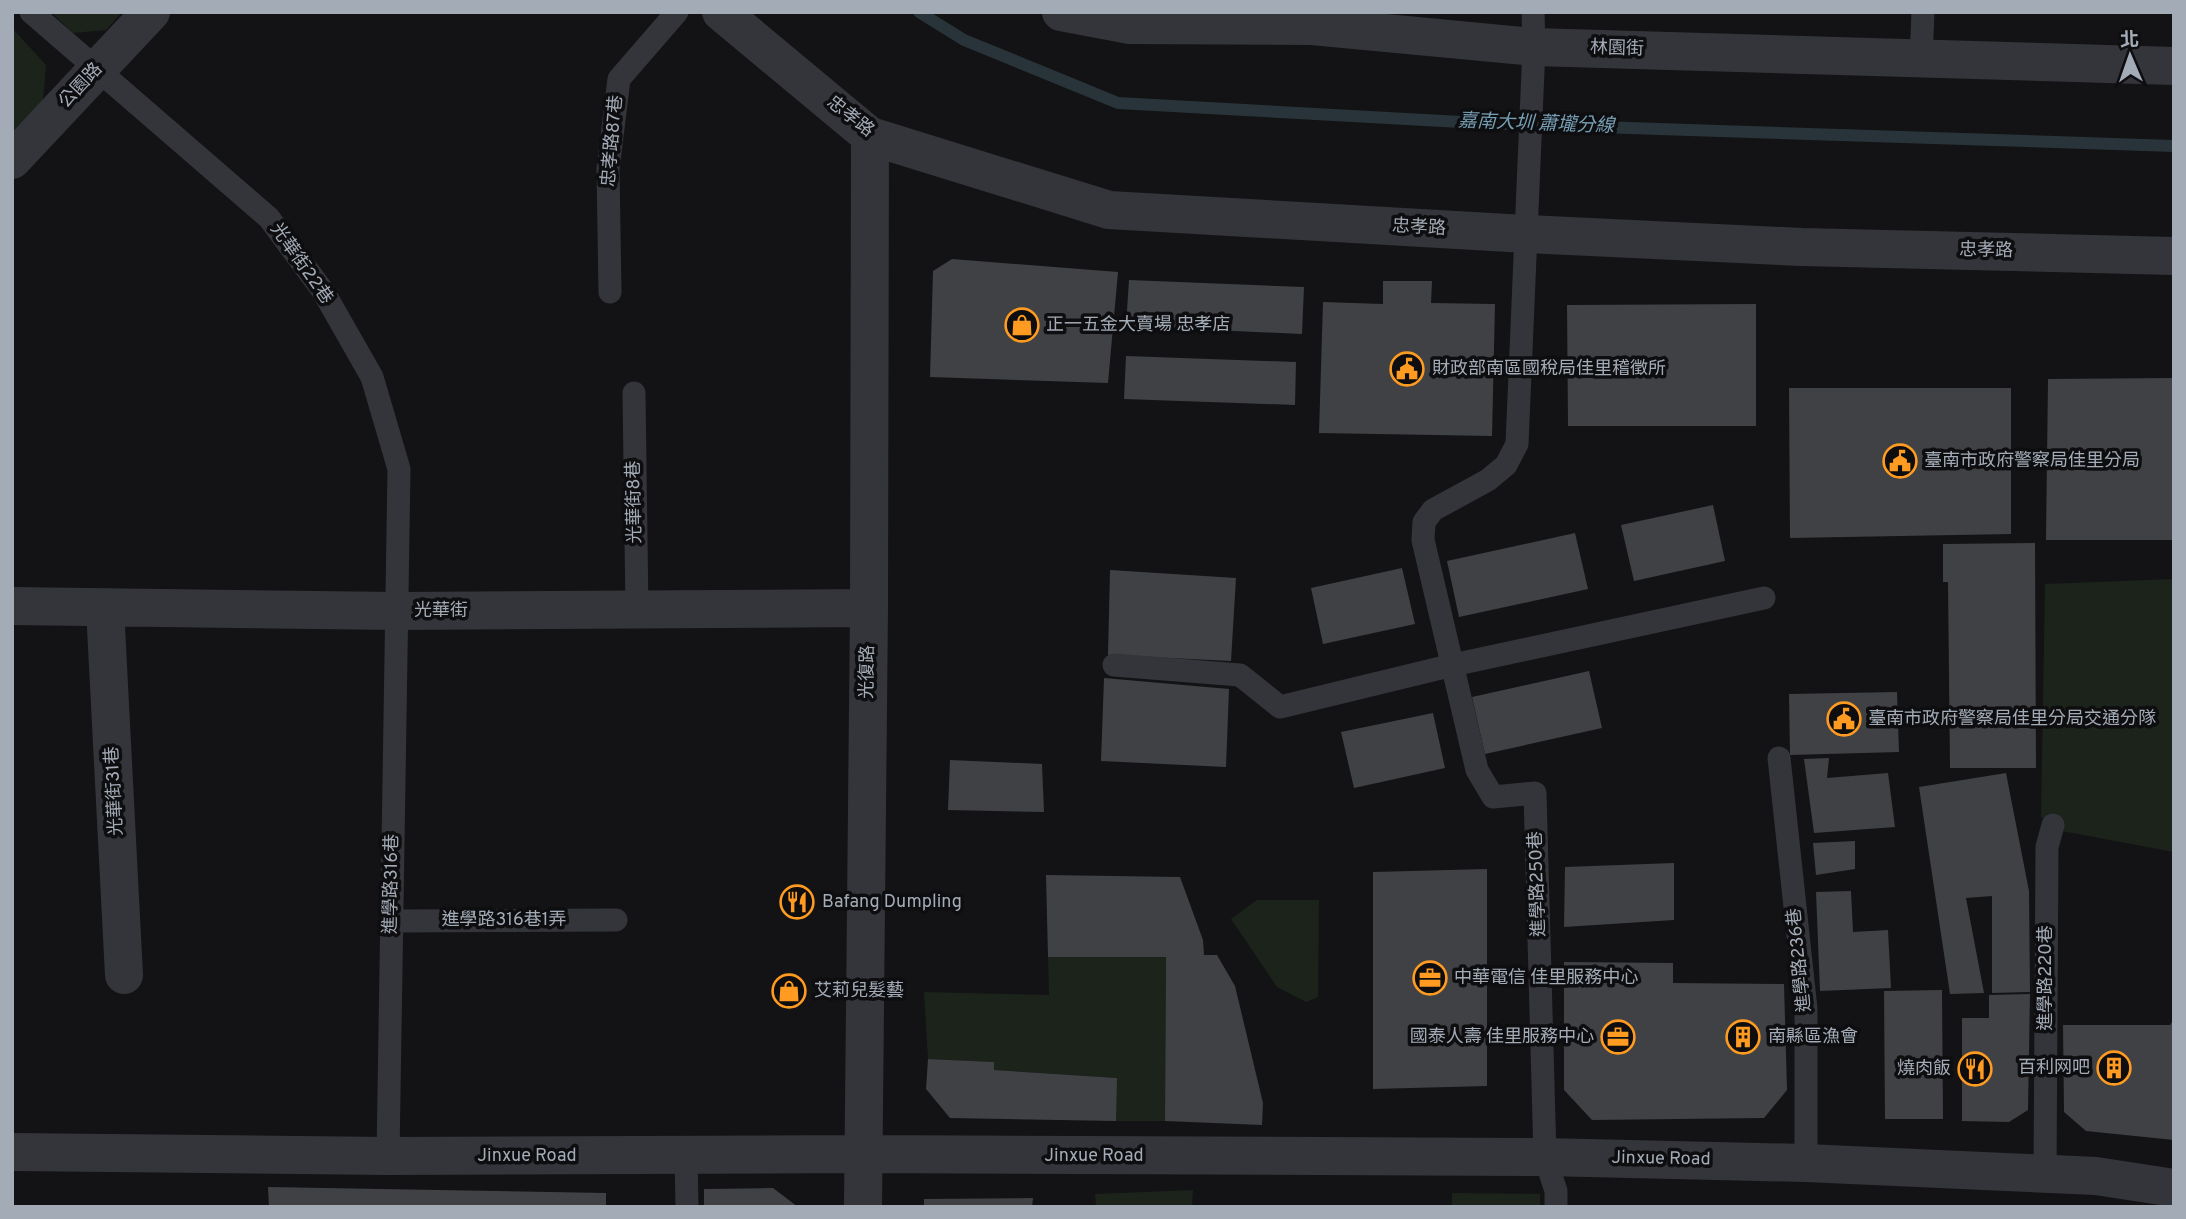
<svg xmlns="http://www.w3.org/2000/svg" width="2186" height="1219" font-family="Overpass,'Noto Sans TC',sans-serif">
  <style>
    .green { fill: #1b231b }
    .lines { fill: none; stroke-linecap: round; stroke-linejoin: round }
    .stream { stroke: #283439; stroke-width: 12 }
    .building { fill: #3f4145 }
    .lane { stroke: #34353a; stroke-width: 23 }
    .street { stroke: #34353a; stroke-width: 38 }
    .labels { text-anchor: middle; dominant-baseline: central; stroke-width: 7; stroke-linejoin: round; paint-order: stroke }
    .street-label { font-size: 18px; fill: #a3abb6; stroke: #0e0e10 }
    .poi-label { font-size: 18px; fill: #a3abb6; stroke: #0e0e10; text-anchor: start }
    .water-label { font-size: 19px; font-style: italic; fill: #779fb4; stroke: #0e0e10 }
  </style>
  <rect width="100%" height="100%" fill="#131315"/>
  <path class="green" d="M51,12h71l-16,18 -33,3z
    M12,28l34,37 -3,36 -31,30z
    M2174,579v273l-112,-21 -21,-14 4,-233z
    M1257,900h62l-1,97 -12,5 -29,-15 -46,-68z
    M1048,957h118l-1,164h-49v-43l-122,-8v-8l-66,-3 -4,-67 125,3z
    M1193,1190l-1,17h-96l-1,-13z
    M1452,1193l88,1v13h-88z"/>
  <g class="lines">
    <path class="stream" d="M919,12l45,28 154,63 361,20 695,23"/>
  </g>
  <path class="building" d="M952,259l166,13 -10,111 -178,-6 3,-106z
    M1129,280l175,7 -2,47 -176,-8z
    M1383,281h49l-1,22 64,1 -3,132 -173,-3 4,-131 60,2z
    M1756,304v122h-188l-1,-121z
    M1126,356l170,6 -1,43 -171,-6z
    M2174,378v162h-128l2,-161z
    M1789,388h222v146l-221,4z
    M1713,505l12,56 -91,20 -13,-56z
    M1575,533l13,56 -129,28 -12,-56z
    M2035,543l1,225h-86l-2,-186h-5v-38z
    M1402,568l13,56 -92,20 -12,-56z
    M1110,570l126,8 -5,83 -123,-6z
    M1589,671l13,57 -117,26 -13,-57z
    M1104,678l125,11 -3,78 -125,-6z
    M1897,692l2,60 -109,3 -1,-61z
    M1433,713l12,55 -91,20 -13,-56z
    M1829,758l-2,20 61,-5 7,54 -81,6 -10,-74z
    M950,760l92,4 2,48 -96,-2z
    M2006,773l23,118 1,101 -38,1v-97l-26,2 18,95 -34,1 -31,-207z
    M1855,841v28l-39,6 -3,-32z
    M1674,863v57l-110,7 1,-60z
    M1487,869v217l-114,3v-217z
    M1046,875l134,2 23,63 1,15h13l18,31 28,117 -1,22 -97,-4 1,-164h-118z
    M1851,891l2,41 35,-2 3,58 -71,3 -4,-99z
    M1564,962l109,1v20l111,1 3,106 -23,28 -172,2 -28,-30z
    M1942,990l1,129h-58l-1,-128z
    M2030,994l-2,116 -19,12 -47,-1v-103h27v-23z
    M2174,1019v121l-88,-9 -22,-19 -1,-87h107z
    M928,1059l66,3v8l123,8 -1,43 -166,-3 -24,-29z
    M268,1187l338,6v14h-337z
    M773,1188l25,19h-94v-18z
    M1033,1198l-1,9h-108v-8z"/>
  <g class="lines">
    <path class="lane" d="M31,12l238,206 54,73 49,86 27,92 -11,687
      M1533,12l1,35 -17,397 -11,21 -18,15 -55,30 -9,12 -1,18 54,230 16,27 42,-4 10,364 11,34v16
      M1921,59l2,-47
      M610,292l-2,-123 11,-90 58,-67
      M634,393l3,218
      M1114,665l126,10 40,32 173,-42 311,-67
      M1779,758l27,251v154
      M392,921l224,-1
      M686,1155l1,52
      M2045,1174l2,-327 6,-22"/>
    <path class="street" d="M721,12l149,124 239,74 418,24 275,13 372,9
      M1061,12l69,13 182,1 222,21 640,19
      M12,160l139,-148
      M12,606l385,5 472,-3
      M105,608l19,367
      M12,1152l376,4 474,-2 683,3 261,6 290,13 78,12
      M863,1207l6,-599 1,-472"/>
  </g>
  <defs>
    <symbol id="shop-ring" viewBox="-11 -11 22 22"><circle r="9.5" fill="#0e0e10" stroke="#ff9b20" stroke-width="1.5"/><path d="M-5-2.5h2.3a2.7 3.5 0 0 1 5.4 0H5L5.5 6h-11ZM-1.5-2.5h3a1.5 2.3 0 0 0-3 0Z" fill="#ff9b20"/></symbol>
    <symbol id="civic-ring" viewBox="-11 -11 22 22"><circle r="9.5" fill="#0e0e10" stroke="#ff9b20" stroke-width="1.5"/><path d="M-.6-6.5H3V-4.5H.6V-3L4-1V1h2V6H-6V1h2V-1L-.6-3ZM-1.2 2.5V6h2.4V2.5Z" fill="#ff9b20"/></symbol>
    <symbol id="restaurant-ring" viewBox="-11 -11 22 22"><circle r="9.5" fill="#0e0e10" stroke="#ff9b20" stroke-width="1.5"/><path d="M-5-6h1v4h1v-4h1v4h1v-4h1v5L-1.5 .5V6h-2V.5L-5-1ZM5-6V6H3V1.5H1.5Q1.5-4 5-6Z" fill="#ff9b20"/></symbol>
    <symbol id="office-ring" viewBox="-11 -11 22 22"><circle r="9.5" fill="#0e0e10" stroke="#ff9b20" stroke-width="1.5"/><path d="M-6-3h4V-5.5h4V-3h4V5H-6ZM-1-4.5V-3h2v-1.5ZM-6 0V1H6V0Z" fill="#ff9b20"/></symbol>
    <symbol id="building-ring" viewBox="-11 -11 22 22"><circle r="9.5" fill="#0e0e10" stroke="#ff9b20" stroke-width="1.5"/><path d="M-4-6H4V6H1V3H-1V6H-4ZM-2.5-4.3h1.7v1.8h-1.7ZM.8-4.3h1.7v1.8H.8ZM-2.5-1h1.7V.8h-1.7ZM.8-1h1.7V.8H.8Z" fill="#ff9b20"/></symbol>
  </defs>
  <g fill-rule="evenodd">
    <use href="#shop-ring" x="1003" y="306" width="38" height="38"/>
    <use href="#civic-ring" x="1388" y="350" width="38" height="38"/>
    <use href="#civic-ring" x="1881" y="442" width="38" height="38"/>
    <use href="#civic-ring" x="1825" y="700" width="38" height="38"/>
    <use href="#restaurant-ring" x="778" y="883" width="38" height="38"/>
    <use href="#office-ring" x="1411" y="959" width="38" height="38"/>
    <use href="#shop-ring" x="770" y="972" width="38" height="38"/>
    <use href="#office-ring" x="1599" y="1018" width="38" height="38"/>
    <use href="#building-ring" x="1724" y="1018" width="38" height="38"/>
    <use href="#building-ring" x="2095" y="1049" width="38" height="38"/>
    <use href="#restaurant-ring" x="1956" y="1050" width="38" height="38"/>
  </g>
  <g class="labels">
    <g class="street-label">
      <text transform="translate(1617 49) rotate(2)">林園街</text>
      <text transform="translate(81 86) rotate(-47)">公園路</text>
      <text transform="translate(850 117) rotate(38)">忠孝路</text>
      <text transform="translate(613 141) rotate(-85)">忠孝路87巷</text>
      <text transform="translate(1419 228) rotate(3)">忠孝路</text>
      <text transform="translate(1986 251) rotate(1)">忠孝路</text>
      <text transform="translate(301 264) rotate(55)">光華街22巷</text>
      <text transform="translate(635 502) rotate(-91)">光華街8巷</text>
      <text x="441" y="611">光華街</text>
      <text transform="translate(868 672) rotate(-89)">光復路</text>
      <text transform="translate(115 791) rotate(-93)">光華街31巷</text>
      <text transform="translate(392 884) rotate(-89)">進學路316巷</text>
      <text transform="translate(1538 884) rotate(-92)">進學路250巷</text>
      <text x="504" y="920">進學路316巷1弄</text>
      <text transform="translate(1800 960) rotate(-96)">進學路236巷</text>
      <text transform="translate(2046 978) rotate(-90)">進學路220巷</text>
      <text x="527" y="1156">Jinxue Road</text>
      <text x="1094" y="1156">Jinxue Road</text>
      <text transform="translate(1661 1159) rotate(1)">Jinxue Road</text>
    </g>
    <g class="poi-label">
      <text x="1046" y="325">正一五金大賣場 忠孝店</text>
      <text x="1432" y="369">財政部南區國稅局佳里稽徵所</text>
      <text x="1924" y="461">臺南市政府警察局佳里分局</text>
      <text x="1868" y="719">臺南市政府警察局佳里分局交通分隊</text>
      <text x="822" y="902">Bafang Dumpling</text>
      <text x="1454" y="978">中華電信 佳里服務中心</text>
      <text x="814" y="991">艾莉兒髮藝</text>
      <text x="1594" y="1037" text-anchor="end">國泰人壽 佳里服務中心</text>
      <text x="1768" y="1037">南縣區漁會</text>
      <text x="2090" y="1068" text-anchor="end">百利网吧</text>
      <text x="1951" y="1069" text-anchor="end">燒肉飯</text>
    </g>
    <g class="water-label">
      <text transform="translate(1536 124) rotate(2)">嘉南大圳 蕭壠分線</text>
    </g>
  </g>
  <rect width="2186" height="1219" fill="none" stroke="#a3abb6" stroke-width="28"/>
  <g transform="translate(2130 56) rotate(358)" stroke="#0e0e10" stroke-width="5" paint-order="stroke">
  <path d="M0-5L12 26L0 18L-12 26Z" fill="#a3abb6"/>
  <text y="-10" font-size="19" font-weight="bold" text-anchor="middle" fill="#a3abb6">北</text>
  </g>
</svg>
